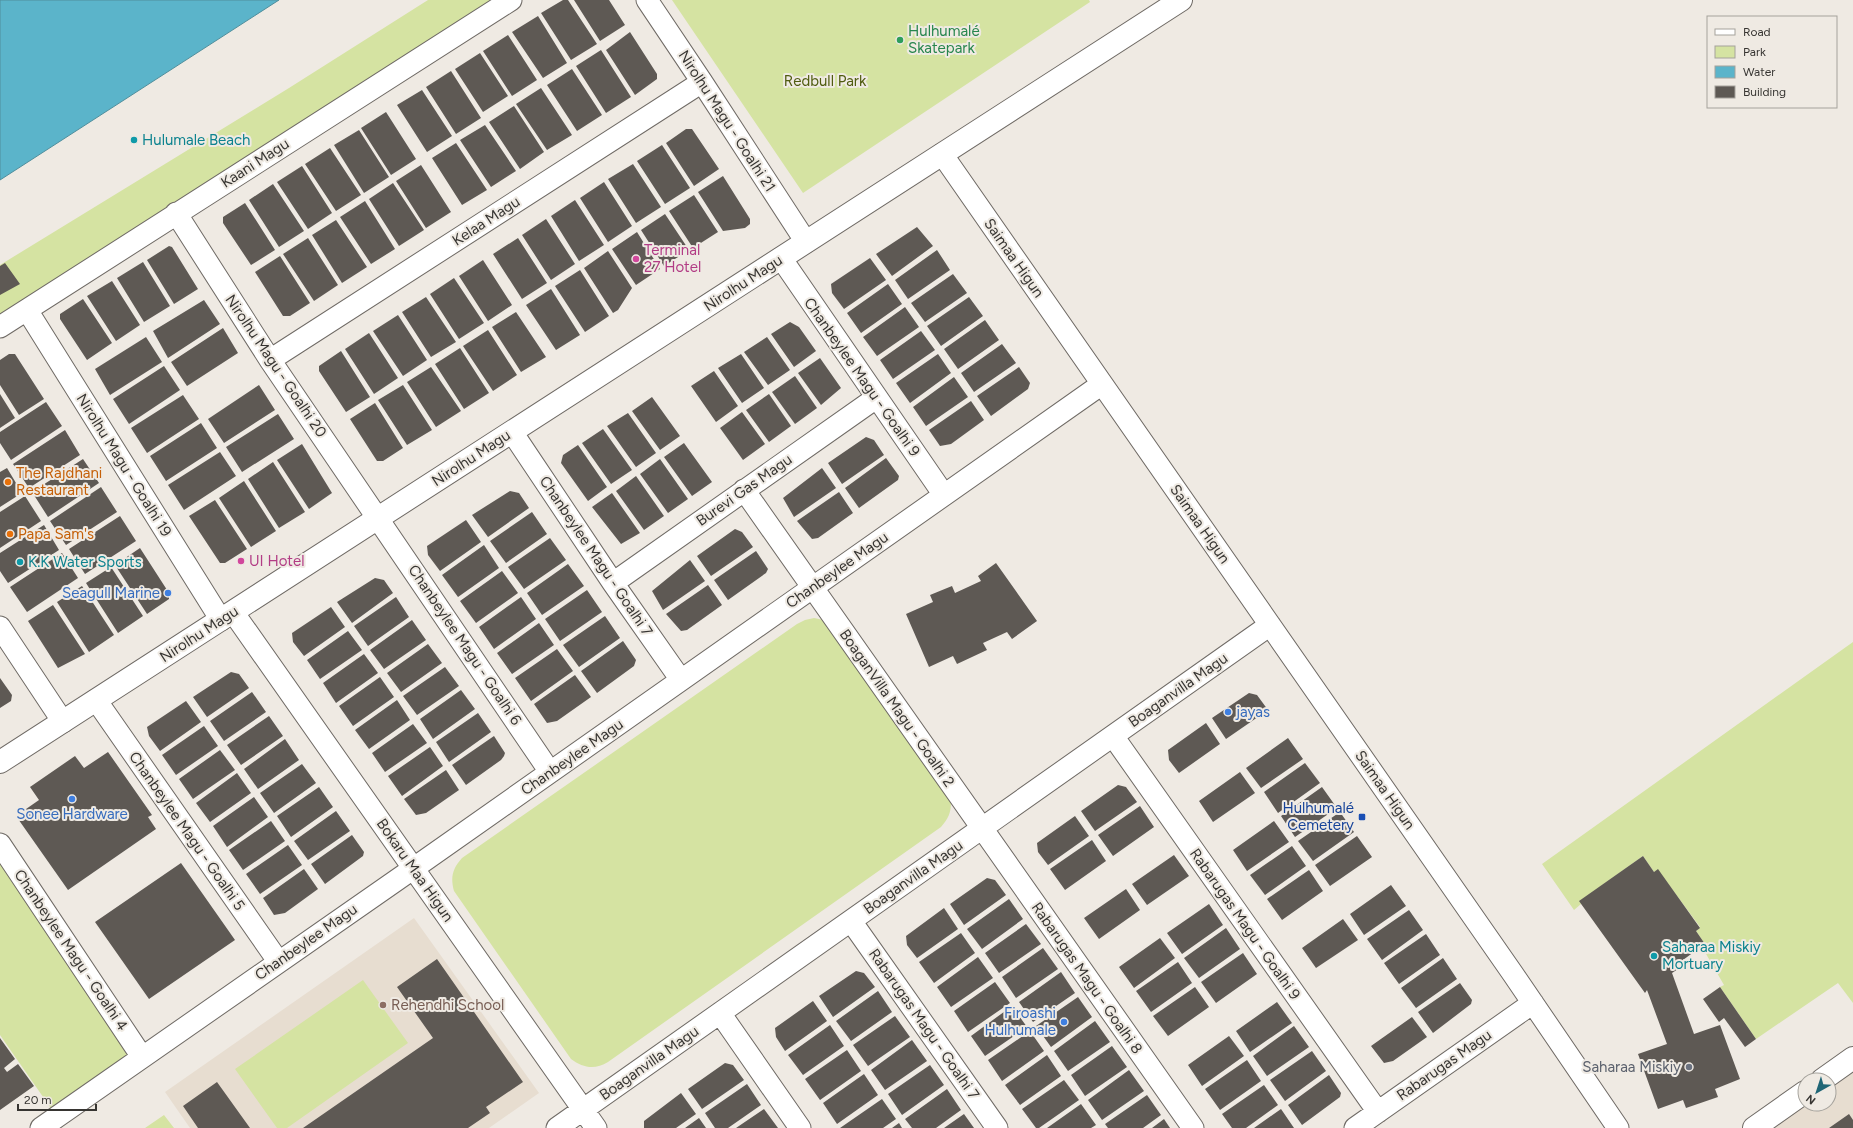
<svg xmlns="http://www.w3.org/2000/svg" width="1853" height="1128" font-family="Figtree,sans-serif">
  <style>
    .built { fill: #e7ddd0 }
    .green { fill: #d5e3a2 }
    .water { fill: #5bb4ca; stroke: #508e9c }
    .building { fill: #5e5954 }
    .lines { fill: none; stroke-linecap: round; stroke-linejoin: round }
    .minor-casing { stroke: #6f6a65; stroke-width: 23 }
    .tertiary-casing { stroke: #6f6a65; stroke-width: 24 }
    .minor { stroke: #fff; stroke-width: 21 }
    .tertiary { stroke: #fff; stroke-width: 22 }
    .leisure-dot { fill: #2e9e5b; stroke: #efeae3; stroke-width: 1.5 }
    .culture-dot { fill: #0f9aa8; stroke: #efeae3; stroke-width: 1.5 }
    .hotel-dot { fill: #d1479c; stroke: #efeae3; stroke-width: 1.5 }
    .food-dot { fill: #e8710a; stroke: #efeae3; stroke-width: 1.5 }
    .shop-dot { fill: #3f7fe0; stroke: #efeae3; stroke-width: 1.5 }
    .transit-dot { fill: #1a4fb4; stroke: #efeae3; stroke-width: 1.5 }
    .education-dot { fill: #8d6e63; stroke: #efeae3; stroke-width: 1.5 }
    .worship-dot { fill: #6b7280; stroke: #efeae3; stroke-width: 1.5 }
    .labels { text-anchor: middle; dominant-baseline: central; stroke-width: 4; stroke-linejoin: round; paint-order: stroke }
    .leisure-label { font-size: 15px; fill: #27864d; stroke: #efeae3; text-anchor: start }
    .park-label { font-size: 15px; fill: #505c10; stroke: #efeae3 }
    .street-label { font-size: 15px; fill: #373532; stroke: #efeae3 }
    .culture-label { font-size: 15px; fill: #0d838f; stroke: #efeae3; text-anchor: start }
    .hotel-label { font-size: 15px; fill: #b23c85; stroke: #efeae3; text-anchor: start }
    .food-label { font-size: 15px; fill: #c56008; stroke: #efeae3; text-anchor: start }
    .shop-label { font-size: 15px; fill: #366cbe; stroke: #efeae3; text-anchor: end }
    .transit-label { font-size: 15px; fill: #164399; stroke: #efeae3; text-anchor: end }
    .education-label { font-size: 15px; fill: #785e54; stroke: #efeae3; text-anchor: start }
    .worship-label { font-size: 15px; fill: #5b616d; stroke: #efeae3; text-anchor: end }
  </style>
  <rect width="100%" height="100%" fill="#efeae3"/>
  <path class="built" d="M414,918l125,175 -50,35h-299l-25,-36z
    M1853,1058v70h-99l51,-24h24v-24z"/>
  <path class="green" d="M428,0h83l-511,327v-62l289,-177z
    M672,0h417l1,2 -287,191z
    M814,618l10,2 127,182c0,11 -3,17 -10,25l-333,235c-13,8 -25,6 -37,-3l-117,-168c-4,-14 -1,-23 8,-33l335,-234 8,-4z
    M1853,642v361l-15,-20 -82,56 -36,-52 4,-2 -22,-38 3,-3 -9,-13 4,-4 -42,-57 -4,2 -11,-16 -63,45 1,3 -7,6 -32,-46z
    M0,844l142,213 -85,60 -57,-82z
    M363,980l45,63 -121,85h-10l-42,-59z
    M164,1115l10,13h-29z"/>
  <path class="water" d="M0,0h279l-279,180z"/>
  <path class="building" d="M563,0h5l29,44 -26,16 -30,-47z
    M574,0h35l16,25 -25,16z
    M538,16l29,47 -24,15 -31,-46z
    M630,32l27,42v5l-22,16 -29,-45z
    M508,35l29,45 -25,16 -29,-45z
    M601,50l30,47 -25,16 -30,-47z
    M480,53l28,43 -25,16 -28,-43z
    M572,69l30,46 -25,16 -30,-46z
    M451,71l30,47 -25,16 -30,-47z
    M541,88l31,47 -25,15 -31,-46z
    M422,90l30,46 -25,16 -30,-47z
    M514,106l30,46 -24,17 -31,-47z
    M386,112l30,47 -25,16 -30,-47z
    M485,125l31,46 -25,16 -31,-47z
    M686,129h6l27,40 -25,17 -28,-43z
    M359,130l30,47 -25,16 -30,-48z
    M456,143l31,47 -25,15 -30,-47z
    M662,145l28,43 -25,16 -28,-43z
    M330,148l31,47 -25,16 -31,-47z
    M633,164l28,43 -25,16 -28,-44z
    M421,165l30,47 -25,16 -30,-47z
    M302,166l30,47 -24,16 -31,-47z
    M723,176l27,43v5l-5,4 -22,3 -25,-39z
    M604,182l28,44 -24,16 -28,-44z
    M393,183l31,47 -25,16 -30,-47z
    M273,184l31,47 -25,16 -30,-47z
    M694,195l24,37 -25,16 -24,-37z
    M575,200l29,45 -25,16 -28,-45z
    M365,201l30,48 -24,15 -31,-47z
    M245,203l30,47 -24,15 -28,-42v-6z
    M665,214l24,36 -25,16 -23,-36z
    M546,219l29,45 -24,16 -29,-45z
    M336,220l31,47 -25,16 -30,-48z
    M917,227l16,19 -41,30 -16,-22z
    M637,232l23,37 -24,16 -24,-36z
    M308,238l30,47 -24,16 -31,-47z
    M518,238l29,45 -25,16 -29,-45z
    M169,246l3,1 26,42 -24,15 -27,-44z
    M937,250l13,20 -42,29 -13,-19z
    M608,251l24,37 -14,22 -5,3 -29,-45z
    M280,256l30,47 -20,13h-7l-28,-44z
    M870,258l16,22 -42,29 -12,-16 -1,-9z
    M483,260l29,45 -24,16 -29,-45z
    M143,262l27,44 -26,16 -27,-44z
    M5,263l15,21 -20,11v-29z
    M580,270l29,46 -24,16 -30,-46z
    M953,274l14,19 -42,29 -14,-19z
    M454,278l30,45 -25,16 -29,-45z
    M112,281l28,44 -24,16 -29,-45z
    M888,284l14,20 -41,29 -14,-20z
    M551,289l29,46 -24,15 -30,-45z
    M426,297l30,45 -25,15 -29,-45z
    M969,297l14,19 -42,30 -14,-20z
    M83,299l29,44 -25,17 -27,-41v-5z
    M204,300l16,24 -52,34 -15,-27z
    M905,307l14,20 -42,29 -14,-19z
    M516,312l30,45 -25,15 -29,-45z
    M398,315l29,45 -24,16 -30,-45z
    M985,320l14,20 -41,29 -14,-20z
    M790,322l9,5 17,24 -22,16 -23,-33z
    M223,328l15,25 -51,33 -16,-24z
    M488,330l29,45 -24,16 -30,-45z
    M921,331l14,19 -42,29 -13,-19z
    M369,333l29,45 -24,16 -29,-45z
    M146,337l16,25 -52,33 -15,-26z
    M767,337l23,33 -22,15 -24,-33z
    M1002,344l14,19 -42,29 -13,-19z
    M460,348l29,45 -25,16 -29,-45z
    M341,351l29,46 -24,15 -27,-41v-5z
    M9,354h6l29,45 -25,16 -19,-30v-25z
    M741,354l23,34 -22,15 -24,-35z
    M938,354l13,19 -41,30 -14,-20z
    M820,358l21,30 -20,17 -23,-32z
    M164,366l16,24 -51,34 -16,-25z
    M431,367l30,44 -25,16 -29,-45z
    M1019,367l11,16 -2,6 -37,27 -14,-20z
    M714,371l24,35 -22,16 -25,-36z
    M795,376l22,32 -22,16 -23,-32z
    M954,377l14,20 -42,29 -13,-19z
    M259,385l16,25 -51,33 -16,-24z
    M403,385l29,45 -25,15 -29,-45z
    M0,394l15,24 -15,10z
    M769,394l22,32 -22,16 -23,-32z
    M183,395l16,24 -52,34 -16,-25z
    M652,397l28,39 -20,14 -28,-39z
    M971,401l13,19 -33,24 -11,2 -11,-16z
    M46,402l16,24 -51,34 -11,-17v-11z
    M375,403l28,45 -20,13h-6l-27,-42z
    M742,412l23,32 -22,16 -23,-32z
    M628,413l28,40 -20,14 -29,-41z
    M278,414l16,25 -52,33 -16,-25z
    M201,423l16,25 -51,33 -16,-25z
    M603,429l29,41 -21,14 -29,-41z
    M65,430l15,25 -51,33 -16,-24z
    M866,437l8,3 10,15 -42,29 -14,-21z
    M684,443l28,39 -20,14 -28,-39z
    M302,444l30,49 -23,16 -32,-49z
    M578,445l29,42 -19,14 -27,-38 2,-8z
    M220,452l16,24 -52,34 -16,-25z
    M886,458l13,18 -1,4 -39,28 -14,-20z
    M83,459l16,24 -51,34 -16,-25z
    M660,459l28,40 -20,14 -28,-39z
    M273,462l32,50 -26,16 -31,-49z
    M7,468l15,25 -22,14v-35z
    M822,468l14,20 -42,29 -11,-19z
    M636,476l28,40 -20,14 -28,-39z
    M244,481l32,50 -25,16 -32,-49z
    M101,487l16,25 -51,33 -16,-24z
    M510,491l9,2 10,15 -41,29 -16,-22z
    M839,492l14,21 -35,25 -6,1 -15,-18z
    M612,493l28,40 -19,11 -29,-37z
    M25,496l16,25 -41,27v-36z
    M215,500l32,49 -22,14h-5l-31,-47z
    M532,512l15,22 -41,29 -16,-22z
    M120,516l16,25 -51,33 -16,-25z
    M466,520l15,22 -41,29 -12,-16 -1,-9z
    M44,525l15,25 -51,33 -8,-12v-18z
    M735,529l7,3 11,15 -42,29 -14,-20z
    M550,538l16,22 -42,29 -16,-22z
    M484,545l15,23 -41,29 -16,-22z
    M140,548l29,45v6l-22,15 -32,-49z
    M756,551l12,18 -2,4 -38,27 -14,-20z
    M62,553l16,25 -51,34 -17,-25z
    M690,560l15,21 -42,29 -11,-19z
    M996,563l41,58 -25,18 -5,-7 -24,11 4,7 -30,14 -4,-8 -24,11 -23,-53 27,-12 -3,-7 22,-9 3,7 26,-12 -3,-5z
    M568,564l16,22 -42,29 -15,-22z
    M111,567l32,49 -25,17 -32,-50z
    M502,571l16,22 -42,30 -16,-22z
    M375,578l9,2 9,13 -41,30 -15,-21z
    M708,585l14,20 -35,25 -6,1 -15,-17z
    M82,586l32,49 -25,17 -32,-50z
    M587,590l15,22 -42,29 -15,-22z
    M396,597l13,20 -41,29 -14,-20z
    M521,597l15,22 -42,30 -15,-22z
    M53,605l32,49 -27,14 -30,-47z
    M331,607l14,20 -41,29 -11,-14 -1,-9z
    M605,616l15,22 -41,29 -16,-22z
    M412,620l14,20 -42,29 -14,-19z
    M539,623l15,22 -42,29 -15,-21z
    M348,631l14,19 -42,29 -13,-19z
    M623,641l13,19 -2,6 -37,27 -16,-22z
    M428,644l14,19 -41,29 -14,-19z
    M557,649l16,22 -42,30 -16,-23z
    M364,654l14,19 -42,30 -13,-20z
    M445,667l14,19 -42,29 -14,-19z
    M231,672l8,2 10,14 -42,29 -14,-20z
    M575,675l16,22 -34,24 -10,2 -13,-19z
    M380,677l14,20 -41,29 -14,-20z
    M0,678l12,17 -1,6 -11,7z
    M461,690l14,19 -42,30 -13,-20z
    M252,692l14,20 -42,29 -14,-20z
    M1249,693l8,2 11,15 -42,29 -14,-21z
    M397,700l13,20 -41,29 -14,-19z
    M186,701l15,21 -41,29 -11,-15 -2,-9z
    M478,713l13,19 -42,30 -13,-20z
    M269,716l14,20 -42,29 -14,-20z
    M1206,723l14,21 -41,29 -10,-13 -1,-10z
    M413,724l14,19 -42,29 -13,-19z
    M204,726l14,20 -42,29 -14,-20z
    M494,736l11,17 -1,3 -3,4 -35,25 -14,-20z
    M1288,738l15,21 -42,29 -15,-20z
    M285,739l14,21 -41,29 -14,-20z
    M430,747l13,19 -41,30 -14,-20z
    M220,750l15,20 -42,29 -14,-20z
    M108,752l44,63 -4,2 8,12 -88,61 -52,-74 23,-16 -9,-13 45,-31 9,12z
    M1305,763l15,20 -42,30 -14,-21z
    M302,764l14,19 -42,30 -14,-20z
    M446,770l13,20 -33,23 -10,2 -12,-16z
    M1240,772l15,21 -42,29 -14,-21z
    M237,773l14,20 -41,29 -14,-19z
    M1118,785l8,2 11,15 -42,29 -14,-20z
    M319,787l14,20 -42,30 -14,-21z
    M1322,787l15,21 -42,29 -14,-21z
    M254,797l14,20 -41,30 -14,-21z
    M1140,806l14,21 -41,29 -15,-21z
    M336,811l14,20 -42,29 -14,-19z
    M1340,812l14,20 -41,29 -15,-20z
    M1075,816l14,20 -41,29 -10,-13 -1,-9z
    M271,821l14,20 -42,29 -14,-20z
    M1274,821l15,21 -42,29 -14,-21z
    M352,835l12,17 -1,4 -38,28 -14,-20z
    M1357,836l15,21 -42,29 -15,-21z
    M1092,840l14,21 -41,29 -15,-21z
    M288,845l14,20 -42,29 -14,-20z
    M1292,846l14,20 -41,29 -15,-20z
    M1174,855l15,21 -42,29 -15,-21z
    M1643,856l11,16 4,-3 42,59 -4,3 9,13 -29,21 2,4 -6,4 22,61 26,-9 20,54 -25,10 3,8 -32,11 -3,-8 -25,9 -20,-55 29,-10 -20,-54 -2,3 -66,-92z
    M181,863l54,77 -86,59 -54,-77z
    M304,869l14,20 -33,24 -11,2 -11,-17z
    M1309,870l14,21 -41,29 -15,-21z
    M987,878l8,2 11,15 -42,30 -14,-21z
    M1391,885l15,21 -42,29 -14,-21z
    M1126,889l14,21 -41,29 -15,-21z
    M1009,899l14,20 -41,30 -15,-20z
    M1209,904l14,21 -41,29 -15,-21z
    M944,908l14,21 -41,29 -10,-13 -1,-9z
    M1409,910l14,20 -41,30 -15,-21z
    M1343,919l15,21 -42,28 -14,-20z
    M1026,924l15,20 -42,29 -14,-20z
    M1226,928l14,21 -41,29 -15,-20z
    M961,933l14,20 -41,30 -15,-21z
    M1426,934l14,21 -41,29 -15,-21z
    M1160,938l15,20 -41,30 -15,-21z
    M1043,948l15,21 -42,29 -14,-21z
    M1243,953l14,21 -41,29 -15,-21z
    M978,957l15,21 -42,29 -14,-20z
    M1443,958l14,21 -41,29 -15,-20z
    M437,959l86,123 -37,25 4,6 -22,15h-165l130,-90 -36,-51z
    M1178,962l14,21 -41,29 -15,-21z
    M856,971l8,2 11,14 -42,30 -14,-21z
    M1061,972l14,21 -42,29 -14,-20z
    M995,982l15,21 -42,29 -14,-21z
    M1460,983l12,17 -1,4 -38,29 -15,-21z
    M1195,987l14,20 -41,29 -15,-20z
    M1720,987l36,52 -11,8 -21,-29 -5,4 -16,-23z
    M878,991l14,21 -41,29 -15,-20z
    M1078,997l14,20 -41,30 -15,-21z
    M813,1001l14,20 -42,30 -9,-14 -1,-9z
    M1277,1002l15,21 -42,29 -14,-21z
    M1012,1006l15,21 -42,29 -14,-20z
    M895,1016l15,21 -42,29 -15,-21z
    M1412,1017l15,20 -34,24 -9,2 -13,-17z
    M1095,1021l15,21 -42,29 -14,-20z
    M830,1025l14,21 -41,29 -15,-20z
    M1294,1026l15,21 -42,29 -14,-20z
    M1030,1031l14,20 -42,30 -14,-21z
    M1229,1036l15,20 -42,30 -14,-21z
    M0,1038l15,21 -11,9 3,4 11,-8 16,22 -34,24z
    M912,1040l15,21 -42,29 -14,-20z
    M1112,1046l15,21 -42,29 -14,-21z
    M847,1050l14,21 -41,29 -15,-21z
    M1312,1051l14,20 -41,30 -15,-21z
    M1047,1055l14,21 -41,29 -15,-20z
    M1247,1060l14,21 -41,29 -15,-21z
    M725,1063l8,2 11,15 -42,29 -14,-20z
    M930,1065l14,20 -42,30 -14,-21z
    M1129,1070l15,21 -42,29 -14,-20z
    M864,1074l14,21 -41,29 -14,-21z
    M1329,1075l12,18 -1,4 -38,28 -14,-20z
    M1064,1080l15,20 -40,28h-3l-14,-19z
    M217,1082l33,46h-52l-15,-22z
    M747,1084l14,21 -33,23h-13l-10,-15z
    M1264,1085l14,20 -32,23h-14l-10,-14z
    M947,1089l14,21 -25,18h-24l-7,-9z
    M681,1093l15,21 -20,14h-32v-7z
    M1147,1095l14,20 -18,13h-35l-3,-4z
    M882,1099l14,20 -13,9h-43z
    M1081,1104l15,21 -5,3h-44z
    M764,1109l14,19h-42z
    M1281,1109l13,19h-40z
    M964,1114l10,14h-30z
    M1849,1114l4,6v8h-24z
    M699,1118l7,10h-21z
    M1164,1119l6,9h-18z
    M899,1123l3,5h-10z"/>
  <g class="lines">
    <defs>
      <path id="minor" d="M647,0l55,82 104,160
        M942,154l571,820 105,154
        M176,213l94,147 280,412
        M781,258l163,237
        M27,310l194,310
        M0,327l511,-327
        M270,360l432,-278
        M512,432l101,151 68,97
        M744,490l449,638
        M613,583l263,-185
        M233,612l363,516
        M0,627l63,95
        M96,700l182,261
        M1113,736l265,376
        M0,844l142,213
        M851,921l146,207
        M720,1013l80,115
        M41,1128l373,-260 688,-484
        M557,1128l713,-503
        M1355,1128l178,-125"/>
      <path id="tertiary" d="M0,762l1181,-762
        M1822,1080l31,-22
        M1754,1128l51,-36"/>
    </defs>
    <use href="#minor" class="minor-casing"/>
    <use href="#tertiary" class="tertiary-casing"/>
    <use href="#minor" class="minor"/>
    <use href="#tertiary" class="tertiary"/>
  </g>
  <circle class="leisure-dot" cx="900" cy="40" r="4"/>
  <g class="culture-dot">
    <circle cx="134" cy="140" r="4"/>
    <circle cx="20" cy="562" r="4"/>
    <circle cx="1654" cy="956" r="4"/>
  </g>
  <g class="hotel-dot">
    <circle cx="636" cy="259" r="4"/>
    <circle cx="241" cy="561" r="4"/>
  </g>
  <g class="food-dot">
    <circle cx="8" cy="482" r="4"/>
    <circle cx="10" cy="534" r="4"/>
  </g>
  <g class="shop-dot">
    <circle cx="168" cy="593" r="4"/>
    <circle cx="1228" cy="712" r="4"/>
    <circle cx="72" cy="799" r="4"/>
    <circle cx="1064" cy="1022" r="4"/>
  </g>
  <rect class="transit-dot" x="1358" y="813" width="8" height="8" rx="2"/>
  <circle class="education-dot" cx="383" cy="1005" r="4"/>
  <circle class="worship-dot" cx="1689" cy="1067" r="4"/>
  <g class="labels">
    <g class="leisure-label">
      <text x="908" y="31">Hulhumalé<tspan x="908" dy="17">Skatepark</tspan></text>
    </g>
    <g class="park-label">
      <text x="825" y="81">Redbull Park</text>
    </g>
    <g class="street-label">
      <text transform="translate(727 121) rotate(57)">Nirolhu Magu - Goalhi 21</text>
      <text transform="translate(255 163) rotate(-33)">Kaani Magu</text>
      <text transform="translate(486 221) rotate(-33)">Kelaa Magu</text>
      <text transform="translate(1014 258) rotate(55)">Saimaa Higun</text>
      <text transform="translate(743 283) rotate(-33)">Nirolhu Magu</text>
      <text transform="translate(276 366) rotate(56)">Nirolhu Magu - Goalhi 20</text>
      <text transform="translate(862 377) rotate(55)">Chanbeylee Magu - Goalhi 9</text>
      <text transform="translate(471 458) rotate(-33)">Nirolhu Magu</text>
      <text transform="translate(124 465) rotate(58)">Nirolhu Magu - Goalhi 19</text>
      <text transform="translate(744 490) rotate(-35)">Burevi Gas Magu</text>
      <text transform="translate(1200 524) rotate(55)">Saimaa Higun</text>
      <text transform="translate(596 556) rotate(56)">Chanbeylee Magu - Goalhi 7</text>
      <text transform="translate(837 570) rotate(-35)">Chanbeylee Magu</text>
      <text transform="translate(199 634) rotate(-33)">Nirolhu Magu</text>
      <text transform="translate(465 645) rotate(56)">Chanbeylee Magu - Goalhi 6</text>
      <text transform="translate(1178 690) rotate(-35)">Boaganvilla Magu</text>
      <text transform="translate(897 708) rotate(55)">BoaganVilla Magu - Goalhi 2</text>
      <text transform="translate(572 757) rotate(-35)">Chanbeylee Magu</text>
      <text transform="translate(1385 790) rotate(55)">Saimaa Higun</text>
      <text transform="translate(187 831) rotate(55)">Chanbeylee Magu - Goalhi 5</text>
      <text transform="translate(415 870) rotate(55)">Bokaru Maa Higun</text>
      <text transform="translate(913 877) rotate(-35)">Boaganvilla Magu</text>
      <text transform="translate(1245 924) rotate(55)">Rabarugas Magu - Goalhi 9</text>
      <text transform="translate(306 942) rotate(-35)">Chanbeylee Magu</text>
      <text transform="translate(71 950) rotate(56)">Chanbeylee Magu - Goalhi 4</text>
      <text transform="translate(1087 978) rotate(55)">Rabarugas Magu - Goalhi 8</text>
      <text transform="translate(924 1024) rotate(55)">Rabarugas Magu - Goalhi 7</text>
      <text transform="translate(649 1063) rotate(-35)">Boaganvilla Magu</text>
      <text transform="translate(1444 1065) rotate(-35)">Rabarugas Magu</text>
    </g>
    <g class="culture-label">
      <text x="142" y="140">Hulumale Beach</text>
      <text x="28" y="562">K.K Water Sports</text>
      <text x="1662" y="947">Saharaa Miskiy<tspan x="1662" dy="17">Mortuary</tspan></text>
    </g>
    <g class="hotel-label">
      <text x="644" y="250">Terminal<tspan x="644" dy="17">27 Hotel</tspan></text>
      <text x="249" y="561">UI Hotel</text>
    </g>
    <g class="food-label">
      <text x="16" y="473">The Rajdhani<tspan x="16" dy="17">Restaurant</tspan></text>
      <text x="18" y="534">Papa Sam's</text>
    </g>
    <g class="shop-label">
      <text x="160" y="593">Seagull Marine</text>
      <text x="1236" y="712" text-anchor="start">jayas</text>
      <text x="72" y="814" text-anchor="middle">Sonee Hardware</text>
      <text x="1056" y="1013">Firoashi<tspan x="1056" dy="17">Hulhumale</tspan></text>
    </g>
    <g class="transit-label">
      <text x="1354" y="808">Hulhumalé<tspan x="1354" dy="17">Cemetery</tspan></text>
    </g>
    <g class="education-label">
      <text x="391" y="1005">Rehendhi School</text>
    </g>
    <g class="worship-label">
      <text x="1681" y="1067">Saharaa Miskiy</text>
    </g>
  </g>
  <rect x="1707" y="16" width="130" height="92" fill="#efeae3" stroke="#a5a29c"/>
  <rect x="1715" y="29" width="20" height="6" fill="#ffffff" stroke="#a5a29c"/>
  <text x="1743" y="36" font-size="12" fill="#373532">Road</text>
  <rect x="1715" y="46" width="20" height="12" fill="#d5e3a2" stroke="#a5a29c"/>
  <text x="1743" y="56" font-size="12" fill="#373532">Park</text>
  <rect x="1715" y="66" width="20" height="12" fill="#5bb4ca" stroke="#a5a29c"/>
  <text x="1743" y="76" font-size="12" fill="#373532">Water</text>
  <rect x="1715" y="86" width="20" height="12" fill="#5e5954" stroke="#a5a29c"/>
  <text x="1743" y="96" font-size="12" fill="#373532">Building</text>
  <g transform="translate(1817 1092) rotate(219)"><circle r="19" fill="#efeae3" stroke="#a5a29c"/>
  <path d="M0-3L7 15L0 10L-7 15Z" fill="#206676"/>
  <text y="-6" font-size="11" font-weight="bold" text-anchor="middle" fill="#373532">N</text>
  </g>
  <path d="M18 1104v6h78v-6" fill="none" stroke="#373532" stroke-width="2"/>
  <text x="24" y="1104" font-size="12" fill="#373532" stroke="#efeae3" stroke-width="3" paint-order="stroke">20 m</text>
</svg>
